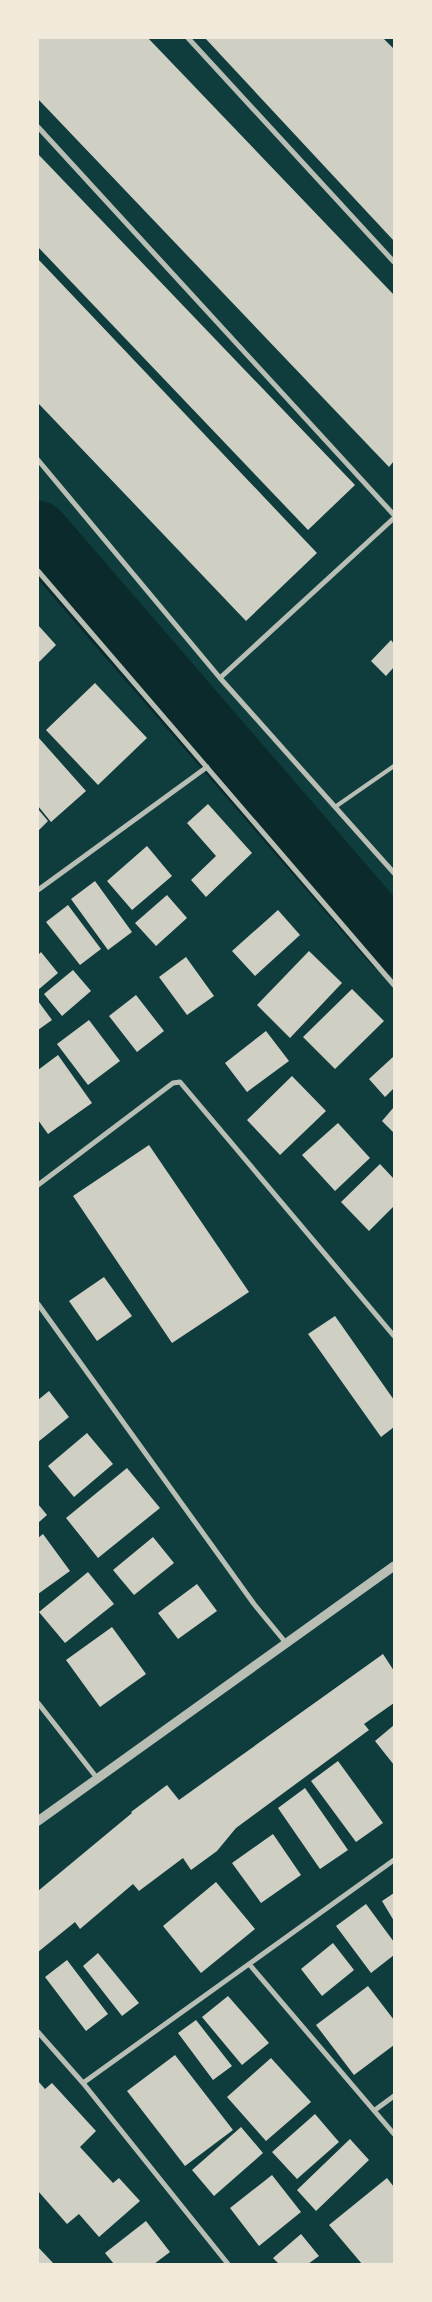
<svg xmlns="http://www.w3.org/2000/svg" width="432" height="2302" font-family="'Varela Round',sans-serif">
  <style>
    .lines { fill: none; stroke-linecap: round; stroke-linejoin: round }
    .river { stroke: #0a2a2b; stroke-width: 62 }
    .building { fill: #cfcfc3 }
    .service { stroke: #b8beb3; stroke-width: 4 }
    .minor { stroke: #b8beb3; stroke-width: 5 }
    .tertiary { stroke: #b8beb3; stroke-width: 9 }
  </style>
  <rect width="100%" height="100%" fill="#0f3d3e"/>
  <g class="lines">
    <path class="river" d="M38,532l356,412"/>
  </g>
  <path class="building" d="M38,38h110l246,257v166l-5,6 -351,-368z
    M205,38h178l11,11v192z
    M38,154l317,331 -47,45 -270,-283z
    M38,259l279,294 -71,68 -208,-218z
    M38,625l18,20 -18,18z
    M391,640l3,4v23l-8,9 -15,-15z
    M95,683l52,55 -49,47 -52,-55z
    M38,737l48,54 -35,31 -13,-16z
    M208,804l44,49 -46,44 -15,-17 25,-24 -29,-33z
    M38,809l10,12 -10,10z
    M147,846l25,30 -40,34 -25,-29z
    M95,881l37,51 -24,18 -37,-51z
    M167,895l20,23 -31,28 -21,-23z
    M68,905l33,44 -21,16 -34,-43z
    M278,910l22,25 -45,41 -23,-25z
    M309,951l33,32 -52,55 -33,-33z
    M41,952l17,21 -20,17v-35z
    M186,957l28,39 -27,19 -28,-38z
    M73,970l18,21 -29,25 -18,-22z
    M352,989l32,32 -49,48 -32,-32z
    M136,995l28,36 -27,21 -28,-36z
    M38,1001l14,19 -14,10z
    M89,1020l31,41 -32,24 -31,-41z
    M266,1031l23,30 -42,31 -22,-29z
    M58,1055l34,48 -44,31 -10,-14v-50z
    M394,1056v32l-9,9 -16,-18z
    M292,1076l34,35 -46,44 -33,-35z
    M394,1107v26l-12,-12z
    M338,1123l32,35 -35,33 -33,-36z
    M149,1145l100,147 -77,51 -99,-147z
    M380,1164l14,15v27l-25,25 -28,-29z
    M104,1277l28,39 -35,25 -28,-40z
    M335,1316l59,84v27l-13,10 -73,-103z
    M49,1391l20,26 -31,25v-42z
    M87,1433l26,31 -39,33 -26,-31z
    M127,1468l33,40 -62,50 -32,-40z
    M38,1504l9,11 -9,8z
    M43,1534l27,37 -32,23v-56z
    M153,1537l21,26 -40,32 -21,-25z
    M88,1572l26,32 -49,39 -26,-31z
    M197,1584l20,27 -39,28 -20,-26z
    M112,1627l34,47 -46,33 -34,-47z
    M383,1654l11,17v32l-30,21 5,6 -133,98 -19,23 -26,19 -8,-12 -44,33 -6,-7 -53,45 -5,-7 -37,30v-61l94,-78 -1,-1 36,-27 12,15z
    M394,1725v40l-19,-24z
    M338,1761l45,62 -27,19 -45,-61z
    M305,1788l43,62 -28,19 -42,-61z
    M273,1834l28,41 -40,28 -29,-40z
    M216,1882l39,47 -54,44 -38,-47z
    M394,1893v28l-12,-20z
    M366,1904l28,38v13l-23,18 -35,-47z
    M333,1943l21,27 -32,26 -21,-27z
    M98,1953l41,50 -17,13 -39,-50z
    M67,1960l41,54 -22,17 -41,-54z
    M368,1986l26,34v25l-40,30 -38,-50z
    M228,1996l41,47 -27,22 -40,-48z
    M196,2020l36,46 -19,14 -35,-47z
    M175,2055l58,75 -48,36 -58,-75z
    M271,2058l40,44 -45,39 -39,-44z
    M38,2081l7,8 7,-6 44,48 -16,16 33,36 6,-5 21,23 -41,36 -20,-23 -12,10 -29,-33z
    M315,2114l24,28 -42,37 -25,-27z
    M241,2127l22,26 -49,43 -22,-26z
    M350,2139l19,21 -53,51 -19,-21z
    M272,2175l29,37 -42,34 -29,-38z
    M387,2178l7,9v77h-32l-33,-39z
    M146,2221l24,31 -16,12h-40l-9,-11z
    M301,2234l18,22 -11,8h-29l-6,-6z
    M38,2247l16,17h-16z"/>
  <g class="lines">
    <path class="service" d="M335,807l59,-41"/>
    <path class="minor" d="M188,38l206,224
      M38,127l356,388
      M38,460l182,218 174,195
      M38,571l356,414
      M220,678l174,-160
      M38,890l169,-123
      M38,1185l135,-102 7,-1 214,254
      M38,1304l216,300 32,39
      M38,1703l59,75
      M249,1964l145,170
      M38,2032l45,51 145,181
      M83,2083l311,-223
      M375,2110l19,-14"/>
    <path class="tertiary" d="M38,1821l356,-255"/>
  </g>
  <rect width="432" height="2302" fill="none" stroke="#f1e9da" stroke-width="78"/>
</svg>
